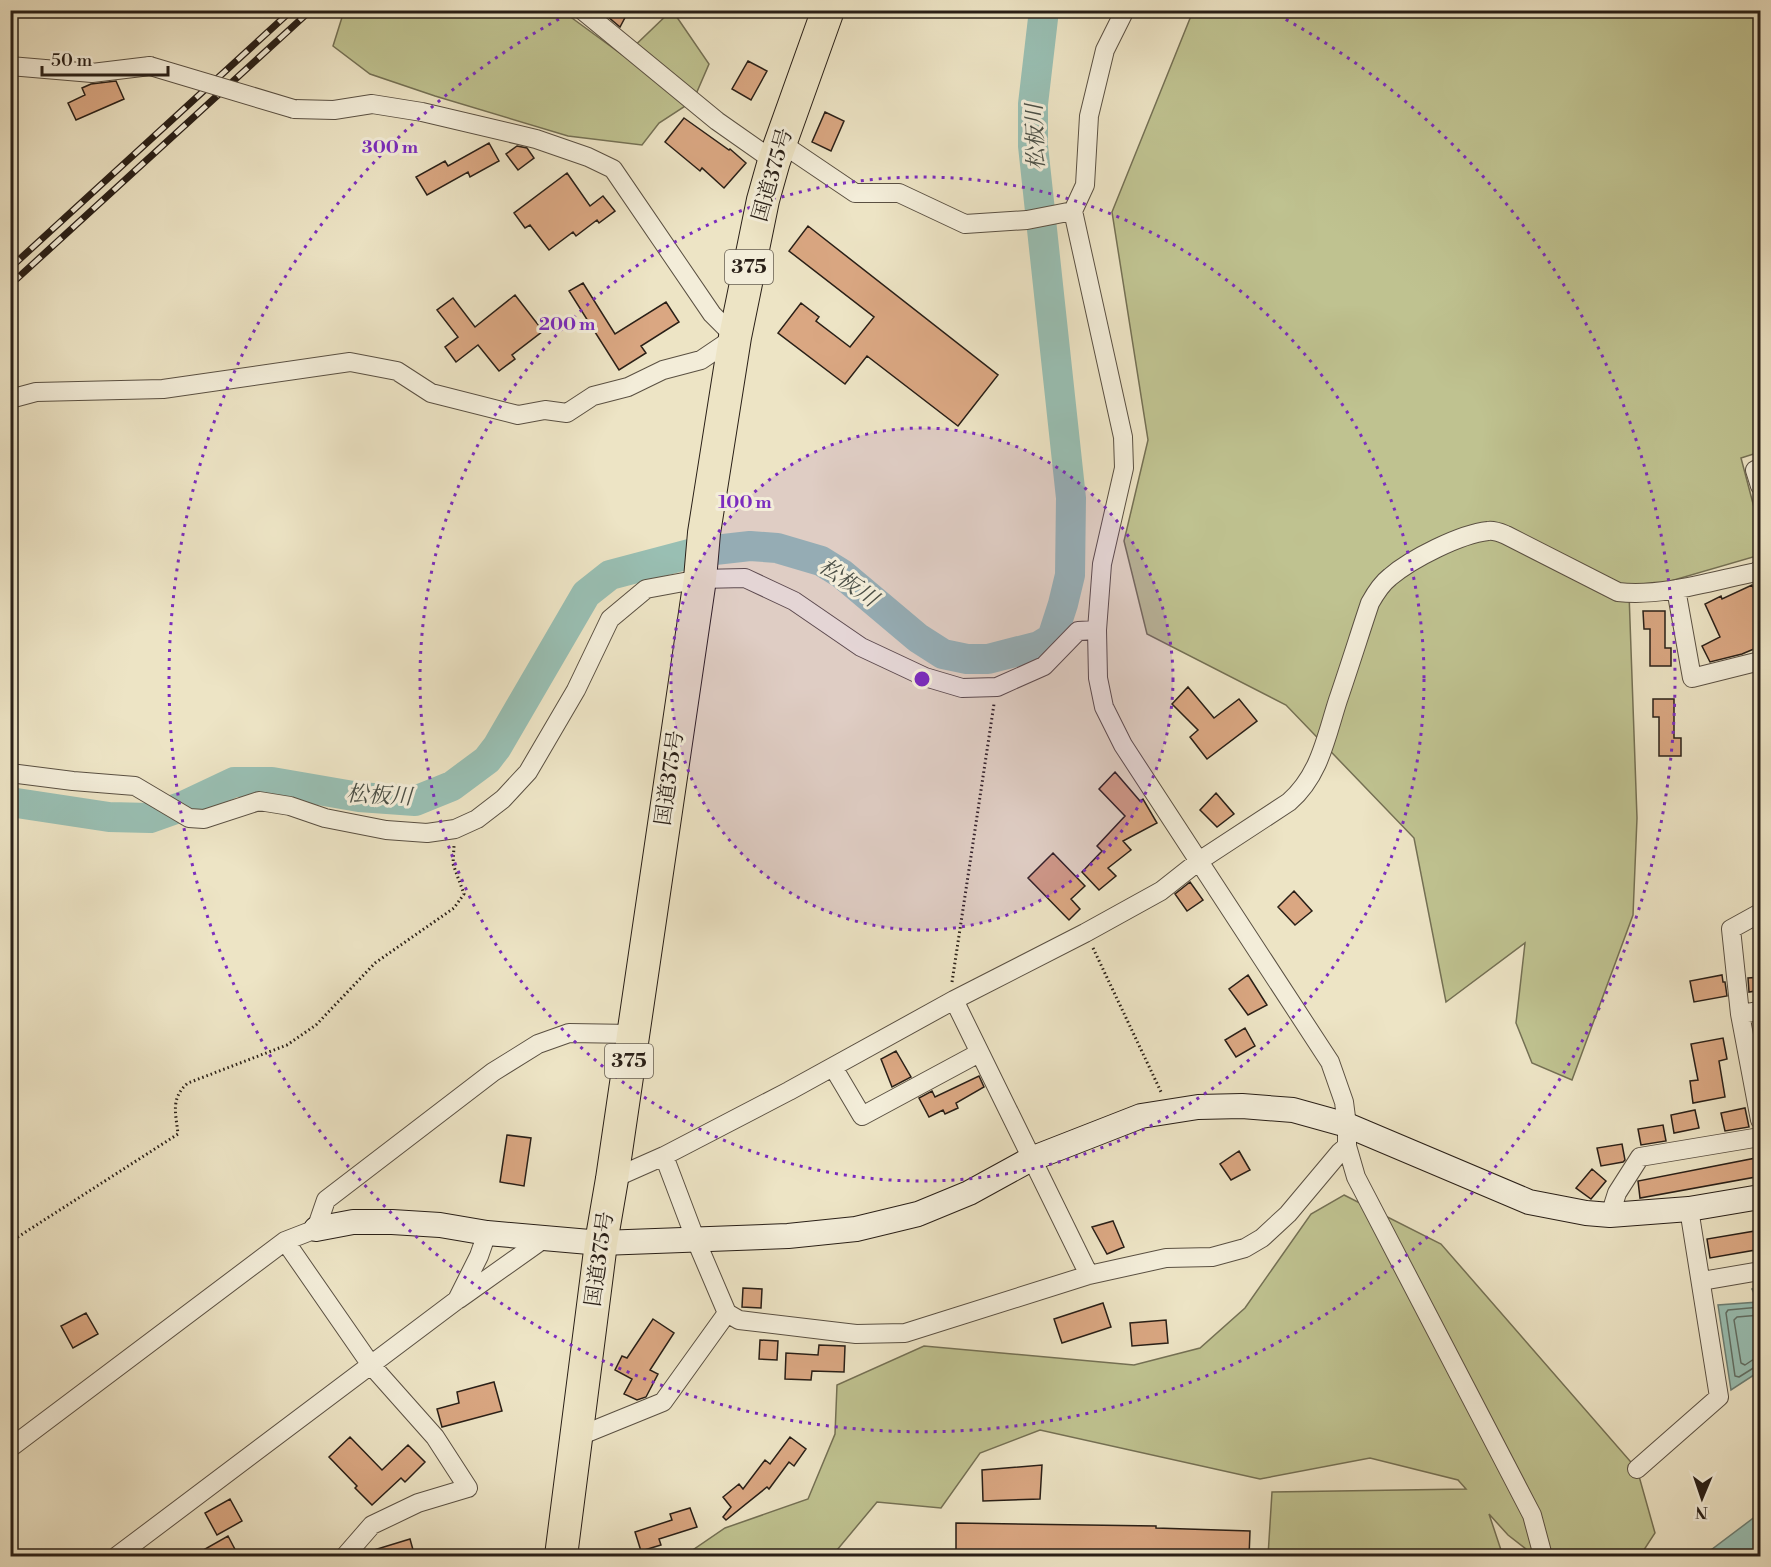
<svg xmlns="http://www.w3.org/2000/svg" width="1771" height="1567" font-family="'Libre Bodoni','Noto Serif JP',serif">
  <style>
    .green { fill: #bfc290; stroke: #747054; stroke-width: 1.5 }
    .water { fill: #99bfb3; stroke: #6c7f75; stroke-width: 1.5 }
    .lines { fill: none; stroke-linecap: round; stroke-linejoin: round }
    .shore { stroke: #616f65; stroke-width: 1.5 }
    .river { stroke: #99bfb3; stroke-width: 30 }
    .building { fill: #daa782; stroke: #291f17; stroke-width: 1.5 }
    .street-casing { stroke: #5a5042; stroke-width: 20 }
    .secondary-casing { stroke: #291f17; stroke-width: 26 }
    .highway-casing { stroke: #291f17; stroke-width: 34 }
    .path { stroke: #291f17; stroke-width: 3; stroke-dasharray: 1.5 3; stroke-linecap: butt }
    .street { stroke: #f3edd9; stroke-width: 18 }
    .secondary { stroke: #f3edd9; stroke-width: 24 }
    .highway { stroke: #ede4c5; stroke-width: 32 }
    .rail-casing { stroke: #291f17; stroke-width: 7 }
    .rail { stroke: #f3edd9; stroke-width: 4.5; stroke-dasharray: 14; stroke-linecap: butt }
    .street-bridge-casing { stroke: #5a5042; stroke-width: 20; stroke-linecap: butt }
    .street-bridge { stroke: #f3edd9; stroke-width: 18 }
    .ring { fill: none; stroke: #7b2cbf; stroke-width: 3; stroke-dasharray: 3 6 }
    .labels { text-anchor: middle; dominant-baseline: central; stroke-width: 6; stroke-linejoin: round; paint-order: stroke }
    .shield { fill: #f3edd9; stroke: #665d51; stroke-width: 1.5 }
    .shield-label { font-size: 20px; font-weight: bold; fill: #291f17 }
    .street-label { font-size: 21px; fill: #291f17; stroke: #f3edd9 }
    .water-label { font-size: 22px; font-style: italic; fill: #4b4f46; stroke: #f3edd9 }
    .centre { fill: #7b2cbf; stroke: #f3edd9; stroke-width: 3 }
    .ring-label { font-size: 18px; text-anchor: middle; font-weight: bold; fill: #7b2cbf; stroke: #f3edd9; stroke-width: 6; stroke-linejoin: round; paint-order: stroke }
  </style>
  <rect width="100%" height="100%" fill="#ede4c5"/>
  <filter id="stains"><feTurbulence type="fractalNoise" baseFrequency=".00333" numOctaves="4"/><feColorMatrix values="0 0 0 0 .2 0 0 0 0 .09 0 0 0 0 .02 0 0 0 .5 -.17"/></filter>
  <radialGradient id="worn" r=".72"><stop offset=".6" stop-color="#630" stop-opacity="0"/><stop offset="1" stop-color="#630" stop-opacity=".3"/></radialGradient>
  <path class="green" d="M561,10l63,46 48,-46 37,54 -16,37 -34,22 -17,22 -74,-9 -133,-40 -65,-22 -37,-28 11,-35z
    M1193,11h567v441l-19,6 19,72v25l-131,38 8,225 -4,97 -61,165 -40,-17 -16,-40 9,-80 -79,59 -32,-164 -128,-133 -139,-71 -23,-93 24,-101 -36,-228z
    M1344,1195l97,49 196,225 18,64 -15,23h-105l-27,-21 -19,-21 14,42h-235l4,-64 194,-3 -8,-9 -88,-22 -110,21 -220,-49 -60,23 -39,55 -64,-6 -45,54h-148l41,-28 83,-29 27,-65 2,-49 87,-39 210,19 66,-17 45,-40 66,-94z"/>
  <path class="water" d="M1760,1287v84l-29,19 -13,-85 40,-3 -6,-13z
    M1760,1513v43h-57z"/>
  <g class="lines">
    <path class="shore" d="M1760,1307l-32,3 -2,3 9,63 4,1 16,-10 5,-1
      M1760,1315l-23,2 -3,3 7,43 4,2 9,-6h6"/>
    <path class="river" d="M10,802l99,15 41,1 31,-11 53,-25h38l87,15 56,4 37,-15 35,-26 10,-13 89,-153 24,-19 87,-23 53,-6 27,2 44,13 21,13 76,64 25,16 24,5h21l51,-13 13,-8 11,-34 7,-29 1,-77 -38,-352v-42l11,-94"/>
  </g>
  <path class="building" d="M600,10h29l-9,17z
    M748,61l19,10 -16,29 -19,-11z
    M116,81l8,18 -48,21 -8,-17 17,-8 -3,-7 9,-4z
    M825,112l19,9 -13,30 -19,-9z
    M684,118l45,32 1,-1 16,14 -22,25 -22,-20 -2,3 -35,-29z
    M489,143l10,18 -29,16 -2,-5 -41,23 -11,-18 29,-16 3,5z
    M517,146l10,2 7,10 -16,12 -12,-16z
    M567,173l23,33 13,-10 12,15 -16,12 -2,-3 -21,16 -3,-4 -24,18 -19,-25 -5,3 -11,-15z
    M808,226l190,149 -40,51 -91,-70 -22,28 -67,-51 23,-30 18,14 -3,4 34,26 24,-30 -85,-66z
    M583,283l32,51 51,-32 13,20 -38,24 5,7 -27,17 -50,-79z
    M515,295l28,36 -31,24 3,4 -16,12 -21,-26 -22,17 -11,-15 13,-10 -21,-27 16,-12 22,29z
    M1752,585l9,19v42l-19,8 -32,8 -8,-16 18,-9 -15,-33 16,-8 1,3z
    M1643,611h22v37h6v18h-21v-37h-6z
    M1188,687l26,31 25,-19 18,22 -50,38 -17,-22 8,-7 -26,-26z
    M1653,699h21v39h7v18h-22v-39h-6z
    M1115,772l25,29 3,-2 14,24 -34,18 8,9 -23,18 8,8 -17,14 -17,-18 20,-21 -5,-5 28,-30 -26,-27z
    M1216,793l18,21 -17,13 -17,-17z
    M1053,853l32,33 -14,13 9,10 -11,11 -41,-42z
    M1190,882l13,18 -16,11 -12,-17z
    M1294,891l18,20 -17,14 -17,-18z
    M1248,975l19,30 -19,10 -19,-26z
    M1722,975l1,7h2l2,14 -33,6 -4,-21z
    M1761,977v13l-12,2 -1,-14z
    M1245,1028l10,18 -19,11 -11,-17z
    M1723,1038l4,21 -8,2 6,36 -32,6 -3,-22 8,-1 -7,-36z
    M896,1051l15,26 -19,10 -11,-28z
    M979,1076l5,11 -28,16 2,5 -13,6 -2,-4 -14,7 -10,-19 13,-7 3,6z
    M1745,1108l4,19 -24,4 -4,-18z
    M1695,1110l4,18 -25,5 -3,-18z
    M1663,1125l3,16 -25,4 -3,-16z
    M507,1135l24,3 -7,48 -24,-4z
    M1622,1144l3,16 -2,2 -22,4 -4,-18z
    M1239,1151l11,19 -19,10 -11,-16z
    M1761,1157v19l-121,22 -2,-17z
    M1592,1169l14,12 -15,18 -15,-11z
    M1113,1221l11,26 -17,7 -15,-27z
    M1761,1230v19l-51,9 -3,-19z
    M743,1288l19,1 -1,19 -19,-1z
    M1103,1303l8,24 -49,16 -8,-24z
    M86,1313l12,21 -25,14 -12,-22z
    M653,1319l21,14 -24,37 8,4 -12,23 -9,3 -13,-6 8,-15 -17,-9 7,-14 5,2z
    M1166,1320l2,23 -36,3 -2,-23z
    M760,1340l18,1 -1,19 -18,-1z
    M819,1345l26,1 -1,26 -32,-1 -1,9 -26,-1 1,-26 32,2z
    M494,1382l8,29 -60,16 -5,-18 22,-6 -2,-11z
    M350,1437l32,33 26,-25 17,17 -20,20 -4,-4 -29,27 -17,-17 2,-2 -28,-29z
    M790,1437l16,12 -12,17 -5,-4 -20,27 -2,-2 -41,33 -3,-3 8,-10 -8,-10 16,-13 4,5 22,-29 5,4z
    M1042,1465l-2,34 -57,2 -1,-31z
    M230,1499l12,22 -25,14 -12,-22z
    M690,1508l7,19 -38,12 2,6 -20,6 -6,-19 37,-12 -2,-6z
    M956,1523l200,3v2l94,3 -1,26 -293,-3z
    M228,1536l11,21h-48z
    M410,1539l5,18h-51v-4z"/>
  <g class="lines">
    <defs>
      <path id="street" d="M582,10l135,111 57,40
        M1125,10l-20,40 -16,66 -4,69 -12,26 50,226 1,31 -22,96 -5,66 1,48 6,29 19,38 207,317 14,40 3,23v21l9,31 176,338 11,41
        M10,66l82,7 58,-7
        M781,143l74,50h44l66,31 62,-4 46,-9
        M10,399l26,-7 127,-3 187,-27 47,9 34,22 87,22 27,-5 22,3 26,-17 35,-9 35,-17 38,-10 34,-23 -23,-23 -99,-145 -25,-12 -52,-18 -114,-27 -50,-8 -38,6 -40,-1
        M1760,468l-5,2 5,16
        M1676,589l16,89 68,-17
        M10,773l63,8 62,5 54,32 15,1 55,-18 31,5 35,12 61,12 41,3 28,-4 22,-10 26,-20 25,-27 48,-82 34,-71 36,-30 54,-10 45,-1 49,23 67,46 64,30 37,11 35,-1 47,-21 34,-35 19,-1
        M1760,913l-29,16 9,85 20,106
        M954,1000l135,275
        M1740,1014l20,-3
        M833,1067l29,49 117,-63
        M664,1156l31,82 32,75 12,7 117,14 49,-1 184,-58 77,-17 46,-1 33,-9 17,-10 26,-24 52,-62 7,-6
        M612,1179l52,-23 125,-65 165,-91 131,-67 76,-42 38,-30 90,-59c31,-27 37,-65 49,-102 11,-32 21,-64 32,-97 5,-9 11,-19 20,-26 21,-18 70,-43 98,-46 6,-1 13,2 18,4l112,57c45,5 94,-11 138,-20l4,-3
        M1610,1215l7,-22 23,-36 120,-20
        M285,1241l86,124 64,72 33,51 -50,15 -46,22 -27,31
        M1702,1281l58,-10
        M459,1299l86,-61
        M577,1437l86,-35 64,-89
        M10,1448l275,-207 31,-12 10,-29 167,-128 45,-28 31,-11 64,1
        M1637,1469l82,-72 -30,-188
        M117,1556l340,-256 22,-44 8,-23"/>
      <path id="secondary" d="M316,1229l37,-7h39l48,3 47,8 114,10 187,-7 68,-7 62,-15 51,-21 62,-34 110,-43 57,-9 44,-1 51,4 54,15 182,77 57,11 24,2 79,-6 71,-12"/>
      <path id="highway" d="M561,1556l40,-313 11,-64 88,-600 4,-46 31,-196 28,-137 11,-39 54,-151"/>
    </defs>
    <use href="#street" class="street-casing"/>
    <use href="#secondary" class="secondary-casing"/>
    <use href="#highway" class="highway-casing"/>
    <path class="path" d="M1093,948l69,146
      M952,982l42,-278
      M10,1242l168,-108c-2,-20 -8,-36 10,-51l99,-38 29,-20 59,-62 79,-55 10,-14 -11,-30 1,-18"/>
    <use href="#street" class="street"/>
    <use href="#secondary" class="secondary"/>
    <use href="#highway" class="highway"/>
    <defs>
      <path id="rail" d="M10,268l282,-258
        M10,285l301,-275"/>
    </defs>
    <use href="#rail" class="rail-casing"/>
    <use href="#rail" class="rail"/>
    <defs>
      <path id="street-bridge" d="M150,66l144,43"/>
    </defs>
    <use href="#street-bridge" class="street-bridge-casing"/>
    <use href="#street-bridge" class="street-bridge"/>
  </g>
  <circle cx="922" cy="679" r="251" fill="#7b2cbf" fill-opacity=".12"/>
  <g class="ring">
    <circle cx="922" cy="679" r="251"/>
    <circle cx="922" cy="679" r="502"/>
    <path d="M1270 11A753 753 0 1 1 574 11"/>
  </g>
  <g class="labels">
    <g class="shield">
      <rect x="725" y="250" width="48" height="34" rx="4.5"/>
      <rect x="605" y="1044" width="48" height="34" rx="4.5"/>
    </g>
    <g class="shield-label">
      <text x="749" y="267">375</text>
      <text x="629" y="1061">375</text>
    </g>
    <g class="street-label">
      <text transform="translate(773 175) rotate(-74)">国道375号</text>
      <text transform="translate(670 778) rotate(-82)">国道375号</text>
      <text transform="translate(600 1259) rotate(-82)">国道375号</text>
    </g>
    <g class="water-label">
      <text transform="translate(1036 137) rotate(-92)">松板川</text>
      <text transform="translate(848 583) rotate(35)">松板川</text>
      <text transform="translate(379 796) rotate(3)">松板川</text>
    </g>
  </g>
  <circle cx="922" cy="679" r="9" class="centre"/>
  <g class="ring-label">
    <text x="390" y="153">300 m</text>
    <text x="567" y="330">200 m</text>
    <text x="745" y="508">100 m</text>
  </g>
  <rect width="1771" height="1567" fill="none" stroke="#ede4c5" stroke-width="36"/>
  <rect x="12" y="12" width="1747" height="1543" fill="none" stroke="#291f17" stroke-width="3"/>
  <rect x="18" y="18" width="1735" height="1531" fill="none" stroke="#291f17" stroke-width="1.5"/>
  <g transform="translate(1702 1498) rotate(182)" stroke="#f3edd9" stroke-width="4.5" paint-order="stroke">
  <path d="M0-4.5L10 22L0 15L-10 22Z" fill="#291f17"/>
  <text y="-9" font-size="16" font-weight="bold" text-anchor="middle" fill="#291f17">N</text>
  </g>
  <path d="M42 66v9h126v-9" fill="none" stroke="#291f17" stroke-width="3"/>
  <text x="51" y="66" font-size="18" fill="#291f17" stroke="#f3edd9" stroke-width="4.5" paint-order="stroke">50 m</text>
  <rect width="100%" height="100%" filter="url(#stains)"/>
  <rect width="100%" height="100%" fill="url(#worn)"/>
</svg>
